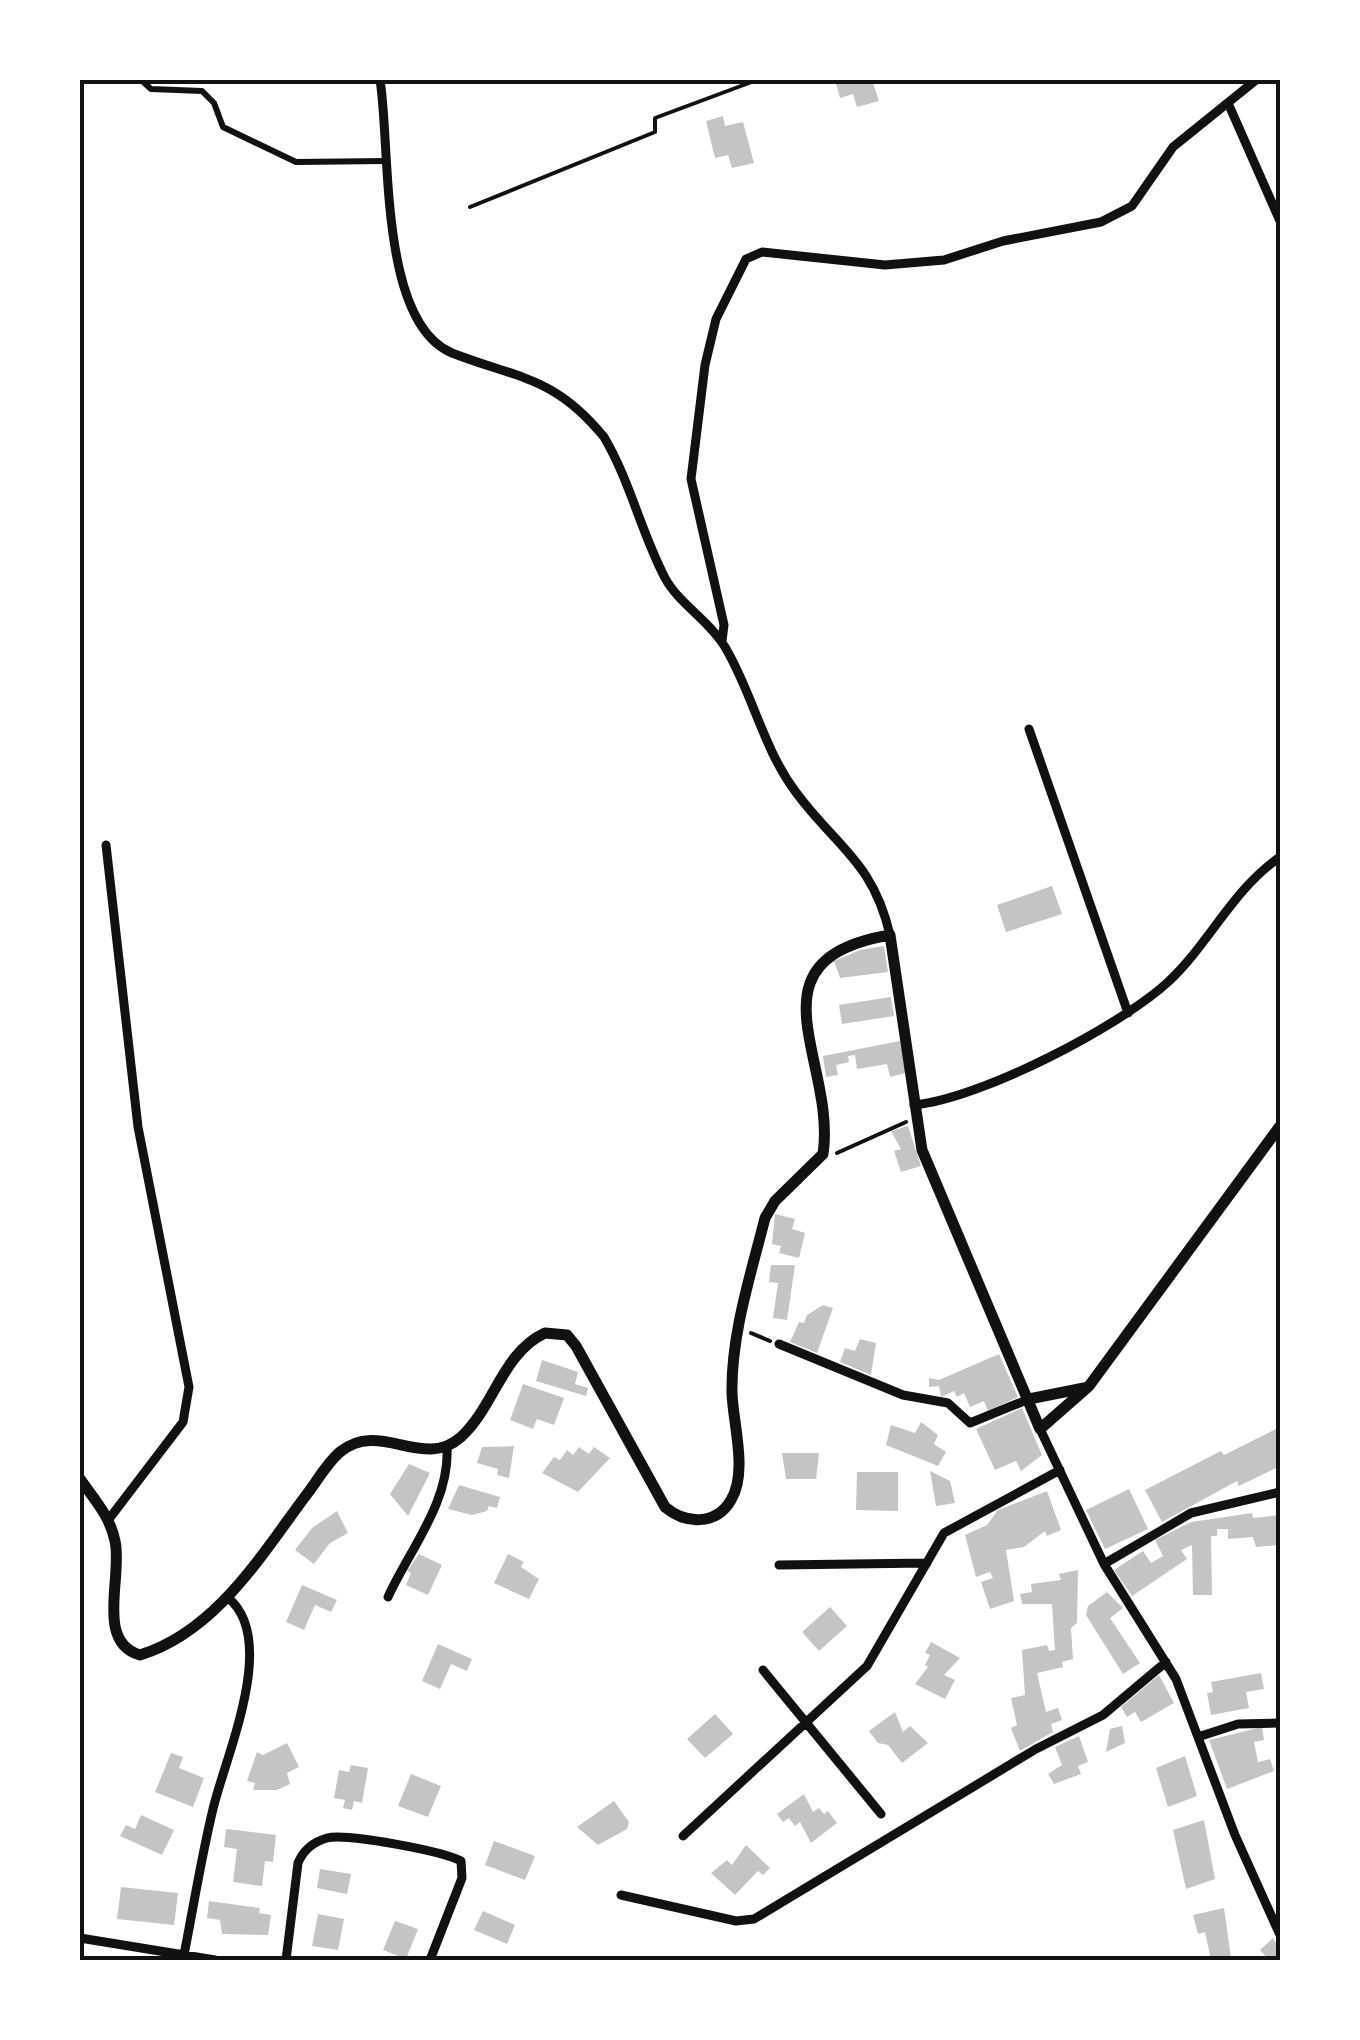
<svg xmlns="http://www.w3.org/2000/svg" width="1360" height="2040" font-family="'Fira Sans',sans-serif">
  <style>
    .building { fill: #c4c4c4 }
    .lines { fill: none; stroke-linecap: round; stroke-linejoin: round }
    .path { stroke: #111; stroke-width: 4 }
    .service { stroke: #111; stroke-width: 4 }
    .pedestrian { stroke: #111; stroke-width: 6 }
    .minor { stroke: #111; stroke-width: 9 }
    .tertiary { stroke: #111; stroke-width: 11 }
    .neatline { fill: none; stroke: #111; stroke-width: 4 }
  </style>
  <rect width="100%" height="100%" fill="#fff"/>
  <path class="building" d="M835,80h37l7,21 -22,6 -4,-13 -13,4z
    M723,116l2,10 18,-4 11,41 -22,5 -4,-13 -13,3 -9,-37z
    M1052,886l10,28 -56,18 -9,-27z
    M884,946l4,26 -48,6 -6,-17 26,-11z
    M891,997l3,19 -52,8 -3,-19z
    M900,1041l6,32 -16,4 -3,-13 -30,5 -2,-14 -7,1 1,6 -13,3 2,10 -12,2 -3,-21z
    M908,1126l13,40 -20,6 -7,-21 7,-2 -10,-18z
    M775,1214l20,5 -3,10 13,4 -6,25 -20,-5 2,-7 -9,-2z
    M771,1265h24l-8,55 -14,-2 5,-35 -9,-1z
    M823,1305l10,3 -16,45 -27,-11 9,-20 5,1 3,-8z
    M860,1339l16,4 -5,32 -31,-13 5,-14 10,3z
    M999,1354l19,43 -30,14 -4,-10 -14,6 -6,-14 -7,4 -3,-6 -13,6 -2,-11 -10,1v-9l10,2z
    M542,1360l36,12 -3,12 13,4 -2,8 -50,-15z
    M523,1384l41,14 -10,27 -17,-6 -4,10 -23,-9z
    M1022,1408l20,47 -21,16 -5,-10 -21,9 -19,-41z
    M921,1422l17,13 -4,9 12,8 -8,14 -52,-21 5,-20 24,8z
    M1280,1427v39l-41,20 -2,-5 -75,41 -17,-32 76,-39 3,4z
    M514,1446l-5,32 -12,-3 1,-6 -21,-6 5,-16z
    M579,1447l10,7 5,-7 16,11 -32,34 -36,-19 12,-16 6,3 7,-10 6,5z
    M782,1453h37l-3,26h-30z
    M409,1464l21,9 -22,43 -18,-22z
    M930,1471l20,10 5,22 -19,3z
    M857,1472h41v39l-42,-1z
    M459,1485l41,12 -3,11 -8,-2 -2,5 -15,4 -24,-6z
    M1129,1489l19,40 -43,20 -19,-39z
    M1047,1491l14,39 -14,6 -2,-5 -21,16 -18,3 8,51 -24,8 -9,-27 12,-4 -3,-6 -14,5 -11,-42 22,-10 11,-15z
    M337,1511l11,22 -18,10 -16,21 -19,-14 17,-22z
    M1252,1513l1,5 27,-3v30l-24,2 -3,-10 -25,2v-10h-11v7h-6l1,59h-19l-1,-50 -11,5 6,9 -55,37 -18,-26 29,-19 8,12 12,-7 -8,-16 36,-18z
    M419,1554l23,11 -14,30 -22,-10 5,-12 -4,-2z
    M508,1554l16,8 -3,5 18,12 -10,20 -35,-16z
    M1078,1570l-1,53 -6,5 2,31 -11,3 1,5 -26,6 9,39 12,-4 4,12 -11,4 2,8 -33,19 -9,-23 6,-3 -6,-27 14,-3 -3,-45 25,-5 2,6 6,-1 -3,-46h-30l-2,-10 12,-2 -1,-8 30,-4 -2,-6z
    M302,1585l35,15 -6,12 -16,-7 -11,25 -18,-8z
    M1107,1592l16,16 -13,10 30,45 -17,11 -37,-59 2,-9z
    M830,1607l17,19 -28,25 -17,-19z
    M931,1642l29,16 -16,17 11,5 -10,19 -30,-15 13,-17 -3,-2 5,-10 -5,-2z
    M438,1644l34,15 -5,12 -16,-7 -11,25 -18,-8z
    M1261,1673l3,16 -18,3 3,16 -38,7 -4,-22 6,-1 -2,-10z
    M1159,1675l15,28 -33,19 -6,-10 -8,5 -6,-10z
    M895,1712l8,20 7,-6 18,17 -26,20 -14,-18 -10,-2 -9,-12z
    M715,1714l18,20 -28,24 -18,-19z
    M1122,1726l3,17 -19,9 4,-23z
    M1262,1727l2,13 -10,2 4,20 12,-3 4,12 -47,18 -18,-49z
    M1079,1736l9,26 -10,4 3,8 -27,10 -6,-10 14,-9 -7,-18z
    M287,1743l12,24 -12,6 3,11 -13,6h-24l2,-7 -8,-2 10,-29 6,3z
    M171,1753l12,4 -4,11 25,10 -11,29 -38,-15z
    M1185,1756l12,40 -29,11 -12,-39z
    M351,1765l17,3 -6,35 -8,-2 -2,9 -9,-2 2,-8 -11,-2 5,-28 10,2z
    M411,1774l30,12 -13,31 -30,-11z
    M804,1794l9,18 6,-4 5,6 4,-3 9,12 -26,20 -11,-21 -5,4 -6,-8 -6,4 -6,-8z
    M614,1801l15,21 -2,7 -29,16 -21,-18z
    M141,1815l33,15 -12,25 -42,-19 6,-11 9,4z
    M1204,1820l11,59 -29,10 -13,-59z
    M226,1829l50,6 -3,27 -8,-1 -3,25 -29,-4 4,-33 -13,-2z
    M494,1841l41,15 -10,24 -40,-15z
    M746,1845l24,23 -7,7 -5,-4 -23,24 -24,-22 16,-13 5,5z
    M320,1869l31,5 -4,20 -30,-6z
    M121,1887l57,6 -4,32 -57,-6z
    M209,1901l51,7 -1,5 12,2 -3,20 -46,-1 -2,-14 -13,-2z
    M1224,1908l7,50 -20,2 -6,-28 -7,2 -5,-19z
    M483,1911l32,14 -8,19 -33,-14z
    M318,1914l26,5 -6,31 -26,-4z
    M395,1921l23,8 -12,30 -23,-9z
    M1273,1938l7,11v11h-11l-9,-10z"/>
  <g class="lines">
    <path class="path" d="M837,1153l69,-31
      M751,1333l19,8"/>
    <path class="service" d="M470,207l185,-75v-14l102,-38"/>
    <path class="pedestrian" d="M141,80l10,9 51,2 12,12 9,24 73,35 89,-1"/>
    <path class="minor" d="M380,80c11,66 -2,242 72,273 67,26 102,23 152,84 26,44 37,95 61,141 14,26 44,42 60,69 27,45 38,101 70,144 40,55 78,70 95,144
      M1228,103l52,118
      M722,641l2,-16 -33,-146 14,-114 11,-46 30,-60 16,-7 123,13 59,-5 59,-19 98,-19 31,-16 41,-59 83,-67
      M1029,729l99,284
      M106,845l32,282 51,260 -6,35 -74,97
      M914,1105c66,-6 205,-78 254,-123 41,-38 65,-93 112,-125
      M779,1344l124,51 45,8 22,20 59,-24
      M1040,1429l64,135 72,115 59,156 45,100
      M1104,1564l87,-51 89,-21
      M779,1565l148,-2
      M388,1597c22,-48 62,-95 59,-150
      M763,1670l118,144
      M1201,1736l37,-12 42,-1
      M683,1836l184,-170 77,-133 116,-63
      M621,1895l115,26 18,-2 282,-170 67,-34 63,-53
      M80,1938l135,22
      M183,1960c10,-50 18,-102 30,-151 12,-52 67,-171 14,-212
      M286,1960l12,-97c5,-12 15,-21 29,-25 20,-5 115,13 134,23l1,17 -32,82"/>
    <path class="tertiary" d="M1029,1399l55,-11
      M80,1479c14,20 30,37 35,62 8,35 -20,101 25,114 76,-23 122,-101 167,-161 10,-13 20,-31 33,-42 40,-33 83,19 121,-15 33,-30 42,-85 84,-104l22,2 9,11 89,161c20,17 51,19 66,-7 17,-28 2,-76 1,-107 -1,-59 19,-119 33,-175l10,-17 48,-47c14,-93 -80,-194 67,-219l32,215 118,279 49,-43 191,-260"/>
  </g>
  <rect width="1360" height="2040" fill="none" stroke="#ffffff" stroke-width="165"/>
  <rect x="82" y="82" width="1196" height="1876" class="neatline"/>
</svg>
